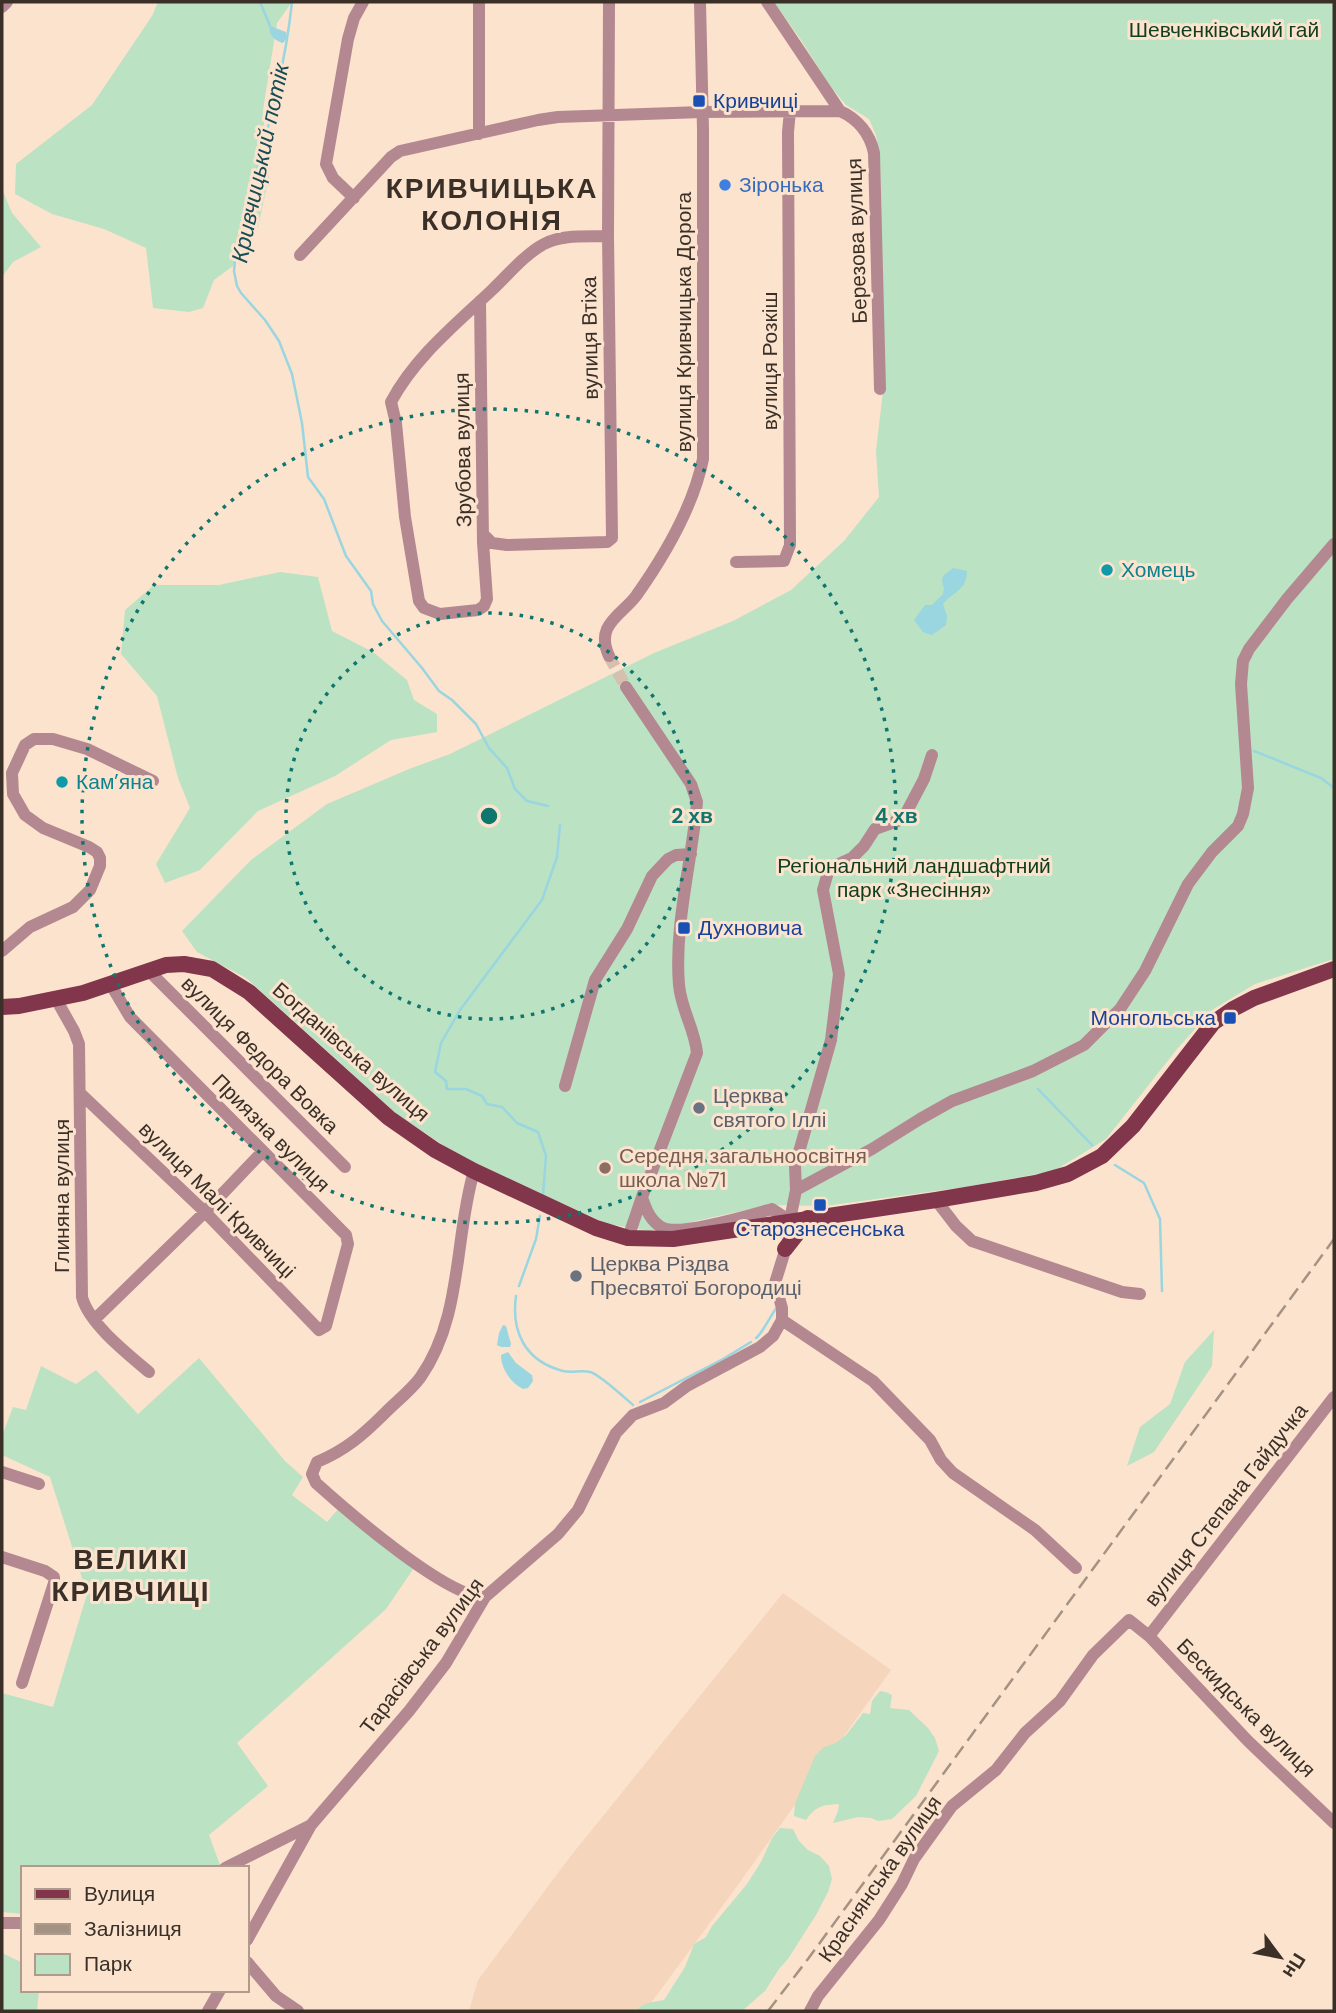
<svg xmlns="http://www.w3.org/2000/svg" width="1336" height="2013" font-family="'DM Sans',sans-serif">
  <style>
    .built { fill: #f5d5bb }
    .green { fill: #bbe2c2 }
    .water { fill: #99d6e0 }
    .lines { fill: none; stroke-linecap: round; stroke-linejoin: round }
    .stream { stroke: #99d6e0; stroke-width: 2.5 }
    .minor-tunnel { stroke: #d5bfad; stroke-width: 12; stroke-dasharray: 12 6; stroke-linecap: butt }
    .minor { stroke: #b48891; stroke-width: 12 }
    .major { stroke: #81364c; stroke-width: 16 }
    .rail { stroke: #a49283; stroke-width: 2.5; stroke-dasharray: 14 7; stroke-linecap: butt }
    .ring { fill: none; stroke: #0f766e; stroke-width: 3.5; stroke-dasharray: 3.5 7 }
    .transit-dot { fill: #1a4fb4; stroke: #fce3ce; stroke-width: 2.5 }
    .shop-dot { fill: #3f7fe0; stroke: #fce3ce; stroke-width: 2.5 }
    .culture-dot { fill: #0f9aa8; stroke: #fce3ce; stroke-width: 2.5 }
    .worship-dot { fill: #6b7280; stroke: #fce3ce; stroke-width: 2.5 }
    .education-dot { fill: #8d6e63; stroke: #fce3ce; stroke-width: 2.5 }
    .labels { text-anchor: middle; dominant-baseline: central; stroke-width: 6; stroke-linejoin: round; paint-order: stroke }
    .park-label { font-size: 21px; fill: #103f1f; stroke: #fce3ce }
    .transit-label { font-size: 21px; fill: #164399; stroke: #fce3ce; text-anchor: start }
    .shop-label { font-size: 21px; fill: #366cbe; stroke: #fce3ce; text-anchor: start }
    .street-label { font-size: 21px; fill: #3a3028; stroke: #fce3ce }
    .culture-label { font-size: 21px; fill: #0d838f; stroke: #fce3ce; text-anchor: start }
    .worship-label { font-size: 21px; fill: #5b616d; stroke: #fce3ce; text-anchor: start }
    .education-label { font-size: 21px; fill: #785e54; stroke: #fce3ce; text-anchor: start }
    .water-label { font-size: 23px; font-style: italic; fill: #174d55; stroke: #fce3ce }
    .district-label { font-size: 28px; font-weight: bold; letter-spacing: 2px; fill: #3a3028; stroke: #fce3ce }
    .centre { fill: #0f766e; stroke: #fce3ce; stroke-width: 3.5 }
    .ring-label { font-size: 21px; text-anchor: middle; font-weight: bold; fill: #0f766e; stroke: #fce3ce; stroke-width: 6; stroke-linejoin: round; paint-order: stroke }
  </style>
  <rect width="100%" height="100%" fill="#fce3ce"/>
  <path class="built" d="M783,1593l108,77 -156,219 -90,122h-176l9,-31 92,-123z"/>
  <path class="green" d="M158,2h134l-15,21 -14,87 6,67 -11,50 -25,39 -19,14 -11,28 -14,4 -36,-4 -7,-60 -42,-19 -52,-15 -37,-20 1,-30 76,-59 60,-89z
    M774,2h560v957l-79,25 -43,26 -35,39 -71,90 -52,32 -89,16 -140,19 -56,-1 -119,26 -42,-7 -143,-64 -68,-46 -151,-136 -49,-26 -15,-21 69,-71 76,-56 82,-35 41,-15 204,-101 79,-32 58,-31 53,-49 35,-44 -3,-46 7,-60 -3,-233 -4,-23 -7,-16 -23,-14 -16,-19 -29,-46z
    M2,189l10,24 29,34 -28,15 -11,15z
    M280,572l38,5 14,54 41,21 34,28 7,20 23,14v18l-46,8 -56,36 -77,35 -58,59 -35,13 -9,-19 34,-56 -12,-30 -21,-82 -36,-42 4,-44 29,-25h65z
    M1214,1330l-2,36 -58,86 -27,14 13,-39 30,-23 15,-42z
    M199,1358l86,103 18,16 -11,18 35,27 12,-14 77,57 -30,44 -149,134 31,43 -59,49 11,30 -6,3h-191v46l-21,-2v-219l51,14 34,-113 -37,-117 -48,-22v-19l11,-29 13,3 15,-44 35,18 20,-14 42,44z
    M880,1691l6,1 6,3 -2,13 19,2 19,18 7,10 4,13 -23,45 -24,23 -14,2 -7,-3 -13,-1 -25,6 5,-12 1,-7c-17,1 -23,2 -33,16l-12,-4 1,-12 20,-48 9,-9 12,-4 10,-8 17,-22 7,1 2,-13z
    M780,1828l13,1 6,12 9,9 12,6 9,10 3,13 -4,13 -12,23 -28,44 -9,10 -14,22 -23,20h-106c6,-8 17,-9 28,-11l21,-33 9,-23 12,-7 6,-11 35,-42 14,-22 11,-24z
    M2,1953l21,10v27h16l-2,21h-35z"/>
  <path class="water" d="M270,26l16,6 1,6 -4,5c-8,-2 -15,-8 -13,-17z
    M953,568l14,3c-1,20 -12,19 -24,33l4,12 -1,9 -14,10 -9,-3 -9,-12 11,-15h7l11,-11 1,-5 -2,-8 1,-5z
    M503,1325l3,1 5,18 -1,3h-9l-4,-2 2,-12z
    M508,1352l8,11 16,12 1,6 -5,7 -5,1c-12,-6 -22,-20 -22,-34z"/>
  <g class="lines">
    <path class="stream" d="M260,2l10,24
      M292,2c-9,85 -36,166 -56,249l-2,20 3,15 4,7 24,27 14,21 13,33 10,49 6,54 16,22 22,57 25,35 2,13 9,17 40,47 17,23 13,9 24,24 13,24 18,20 8,21 12,12 21,5
      M1254,751l67,27 13,10
      M1038,1089l54,56
      M1115,1165l29,18 16,36 2,72
      M543,1195l3,-39 -8,-24 -21,-9 -15,-16 -15,-3 -5,-8 -16,-7h-19l-1,-8 -11,-9 6,-29 19,-33 82,-110 15,-43 3,-32
      M519,1286l17,-47 4,-23
      M516,1296c-5,36 9,65 47,75 9,2 18,-1 27,1 9,2 35,26 43,33
      M756,1338c6,-4 15,-23 21,-31
      M640,1402l83,-43 28,-17"/>
    <path class="minor-tunnel" d="M609,656l17,31"/>
    <path class="minor" d="M479,2v132
      M767,2l73,109c18,8 30,23 34,42l6,236
      M2,7l5,-5
      M354,198l-21,-20 -7,-14 22,-125 6,-21 9,-16
      M300,255l91,-98 9,-6 138,-31 20,-3 144,-5 138,-1
      M480,301l3,241 4,57 -3,7 -6,4 -38,4 -16,-6 -5,-7 -14,-84 -9,-94 -5,-21c24,-45 64,-77 101,-112 16,-15 33,-36 52,-46 19,-10 44,-7 64,-8
      M483,534l9,9 15,2 100,-3 5,-4 -4,-302 1,-234
      M736,562l48,-1 6,-16 -2,-413 2,-21
      M609,656c-4,-9 -6,-18 -2,-27 6,-13 20,-21 29,-33 29,-41 57,-88 67,-137v-329l-3,-128
      M626,687l65,97 6,18c-5,60 -23,123 -18,183 2,24 16,45 18,68l-55,144 -14,41
      M2,951l28,-24 43,-20 17,-17 10,-24v-8l-3,-6 -8,-5 -46,-19 -18,-13 -12,-21 -1,-21 13,-28 9,-6h19l34,10 66,32
      M148,970l197,197
      M56,999l18,32 5,13 3,253c7,27 46,57 67,75
      M565,1086l30,-106 32,-51 25,-53 16,-17 8,-4 15,-1
      M80,1093l125,119 114,118 7,-4 22,-82 -2,-9 -216,-218 -19,-32
      M474,1171c-20,68 -11,146 -54,207 -10,13 -23,23 -34,34 -22,22 -40,38 -69,50l-5,12 4,9c30,27 131,115 169,114
      M796,1190l-1,-24 36,-126 8,-66 -16,-84 5,-18 13,-9 11,-5 12,-12 11,-17 25,-9 4,-3 20,-38 8,-24
      M642,1197c4,13 9,25 21,31 18,8 87,-13 109,-19l18,12
      M936,1200l20,26 16,15 150,51 18,2
      M95,1319l110,-107 58,-61
      M782,1320l91,61 57,59 11,20 12,13 82,57 41,38
      M2,1472l37,12
      M2,1557l43,14 9,6v6l-32,100
      M1149,1636l185,-239
      M225,1868l86,-43
      M2,1923h21
      M247,1940l64,-115 98,-114 37,-48 39,-66 73,-63 20,-24 38,-77 17,-18 31,-12 23,-17 73,-39 13,-11 9,-16v-12l-7,-25 14,-45v-13l7,-35 76,-41 48,-30 32,-18 81,-30 51,-26 36,-36 25,-38 43,-87 24,-32 26,-26 5,-12 5,-26 -7,-104 2,-23 6,-12 38,-50 47,-55
      M247,1962l29,34 22,15
      M208,2011l12,-21
      M810,2011l8,-15 61,-76 23,-36 12,-25 38,-53 44,-36 29,-37 35,-32 33,-46 36,-35 20,16 99,105 86,82"/>
    <path class="major" d="M2,1007l17,-1 64,-13 83,-28 18,-1 28,5 37,23 140,126 46,32 39,21 122,57 32,10 45,1 263,-39 100,-17 32,-9 34,-18 31,-30 80,-103 20,-14 21,-11 80,-29
      M785,1249l11,-14 2,-12 10,-5"/>
    <path class="rail" d="M768,2011l40,-52 526,-720"/>
  </g>
  <g class="ring">
    <circle cx="489" cy="816" r="203"/>
    <circle cx="489" cy="816" r="407"/>
  </g>
  <g class="transit-dot">
    <rect x="692" y="94" width="14" height="14" rx="3.5"/>
    <rect x="677" y="921" width="14" height="14" rx="3.5"/>
    <rect x="1223" y="1011" width="14" height="14" rx="3.5"/>
    <rect x="813" y="1198" width="14" height="14" rx="3.5"/>
  </g>
  <circle class="shop-dot" cx="725" cy="185" r="7"/>
  <g class="culture-dot">
    <circle cx="1107" cy="570" r="7"/>
    <circle cx="62" cy="782" r="7"/>
  </g>
  <g class="worship-dot">
    <circle cx="699" cy="1108" r="7"/>
    <circle cx="576" cy="1276" r="7"/>
  </g>
  <circle class="education-dot" cx="605" cy="1168" r="7"/>
  <g class="labels">
    <g class="park-label">
      <text x="1224" y="30">Шевченківський гай</text>
      <text x="914" y="866">Регіональний ландшафтний<tspan x="914" dy="24">парк «Знесіння»</tspan></text>
    </g>
    <g class="transit-label">
      <text x="713" y="101">Кривчиці</text>
      <text x="698" y="928">Духновича</text>
      <text x="1216" y="1018" text-anchor="end">Монгольська</text>
      <text x="820" y="1229" text-anchor="middle">Старознесенська</text>
    </g>
    <g class="shop-label">
      <text x="739" y="185">Зіронька</text>
    </g>
    <g class="street-label">
      <text transform="translate(857 241) rotate(-92)">Березова вулиця</text>
      <text transform="translate(684 322) rotate(-90)">вулиця Кривчицька Дорога</text>
      <text transform="translate(590 338) rotate(-91)">вулиця Втіха</text>
      <text transform="translate(770 361) rotate(-90)">вулиця Розкіш</text>
      <text transform="translate(463 450) rotate(-91)">Зрубова вулиця</text>
      <text transform="translate(351 1052) rotate(41)">Богданівська вулиця</text>
      <text transform="translate(260 1055) rotate(45)">вулиця Федора Вовка</text>
      <text transform="translate(271 1133) rotate(45)">Приязна вулиця</text>
      <text transform="translate(62 1196) rotate(-90)">Глиняна вулиця</text>
      <text transform="translate(217 1200) rotate(45)">вулиця Малі Кривчиці</text>
      <text transform="translate(1226 1505) rotate(-52)">вулиця Степана Гайдучка</text>
      <text transform="translate(422 1656) rotate(-53)">Тарасівська вулиця</text>
      <text transform="translate(1246 1708) rotate(45)">Бескидська вулиця</text>
      <text transform="translate(880 1879) rotate(-55)">Краснянська вулиця</text>
    </g>
    <g class="culture-label">
      <text x="1121" y="570">Хомець</text>
      <text x="76" y="782">Кам’яна</text>
    </g>
    <g class="worship-label">
      <text x="713" y="1096">Церква<tspan x="713" dy="24">святого Іллі</tspan></text>
      <text x="590" y="1264">Церква Різдва<tspan x="590" dy="24">Пресвятої Богородиці</tspan></text>
    </g>
    <g class="education-label">
      <text x="619" y="1156">Середня загальноосвітня<tspan x="619" dy="24">школа №71</tspan></text>
    </g>
    <g class="water-label">
      <text transform="translate(260 163) rotate(-78)">Кривчицький потік</text>
    </g>
    <g class="district-label">
      <text x="492" y="188">КРИВЧИЦЬКА<tspan x="492" dy="32">КОЛОНІЯ</tspan></text>
      <text x="131" y="1559">ВЕЛИКІ<tspan x="131" dy="32">КРИВЧИЦІ</tspan></text>
    </g>
  </g>
  <circle cx="489" cy="816" r="10" class="centre"/>
  <g class="ring-label">
    <text x="692" y="823">2 хв</text>
    <text x="896" y="823">4 хв</text>
  </g>
  <rect width="1336" height="2013" fill="none" stroke="#3a3028" stroke-width="7"/>
  <rect x="21" y="1866" width="228" height="126" fill="#fce3ce" stroke="#ae9b8c" stroke-width="2"/>
  <rect x="35" y="1889" width="35" height="10" fill="#81364c" stroke="#ae9b8c" stroke-width="2"/>
  <text x="84" y="1901" font-size="21" fill="#3a3028">Вулиця</text>
  <rect x="35" y="1924" width="35" height="10" fill="#a49283" stroke="#ae9b8c" stroke-width="2"/>
  <text x="84" y="1936" font-size="21" fill="#3a3028">Залізниця</text>
  <rect x="35" y="1954" width="35" height="21" fill="#bbe2c2" stroke="#ae9b8c" stroke-width="2"/>
  <text x="84" y="1971" font-size="21" fill="#3a3028">Парк</text>
  <g transform="translate(1280 1957) rotate(122)" stroke="#fce3ce" stroke-width="5" paint-order="stroke">
  <path d="M0-5L12 26L0 18L-12 26Z" fill="#3a3028"/>
  <text y="-10" font-size="19" font-weight="bold" text-anchor="middle" fill="#3a3028">Пн</text>
  </g>
</svg>
